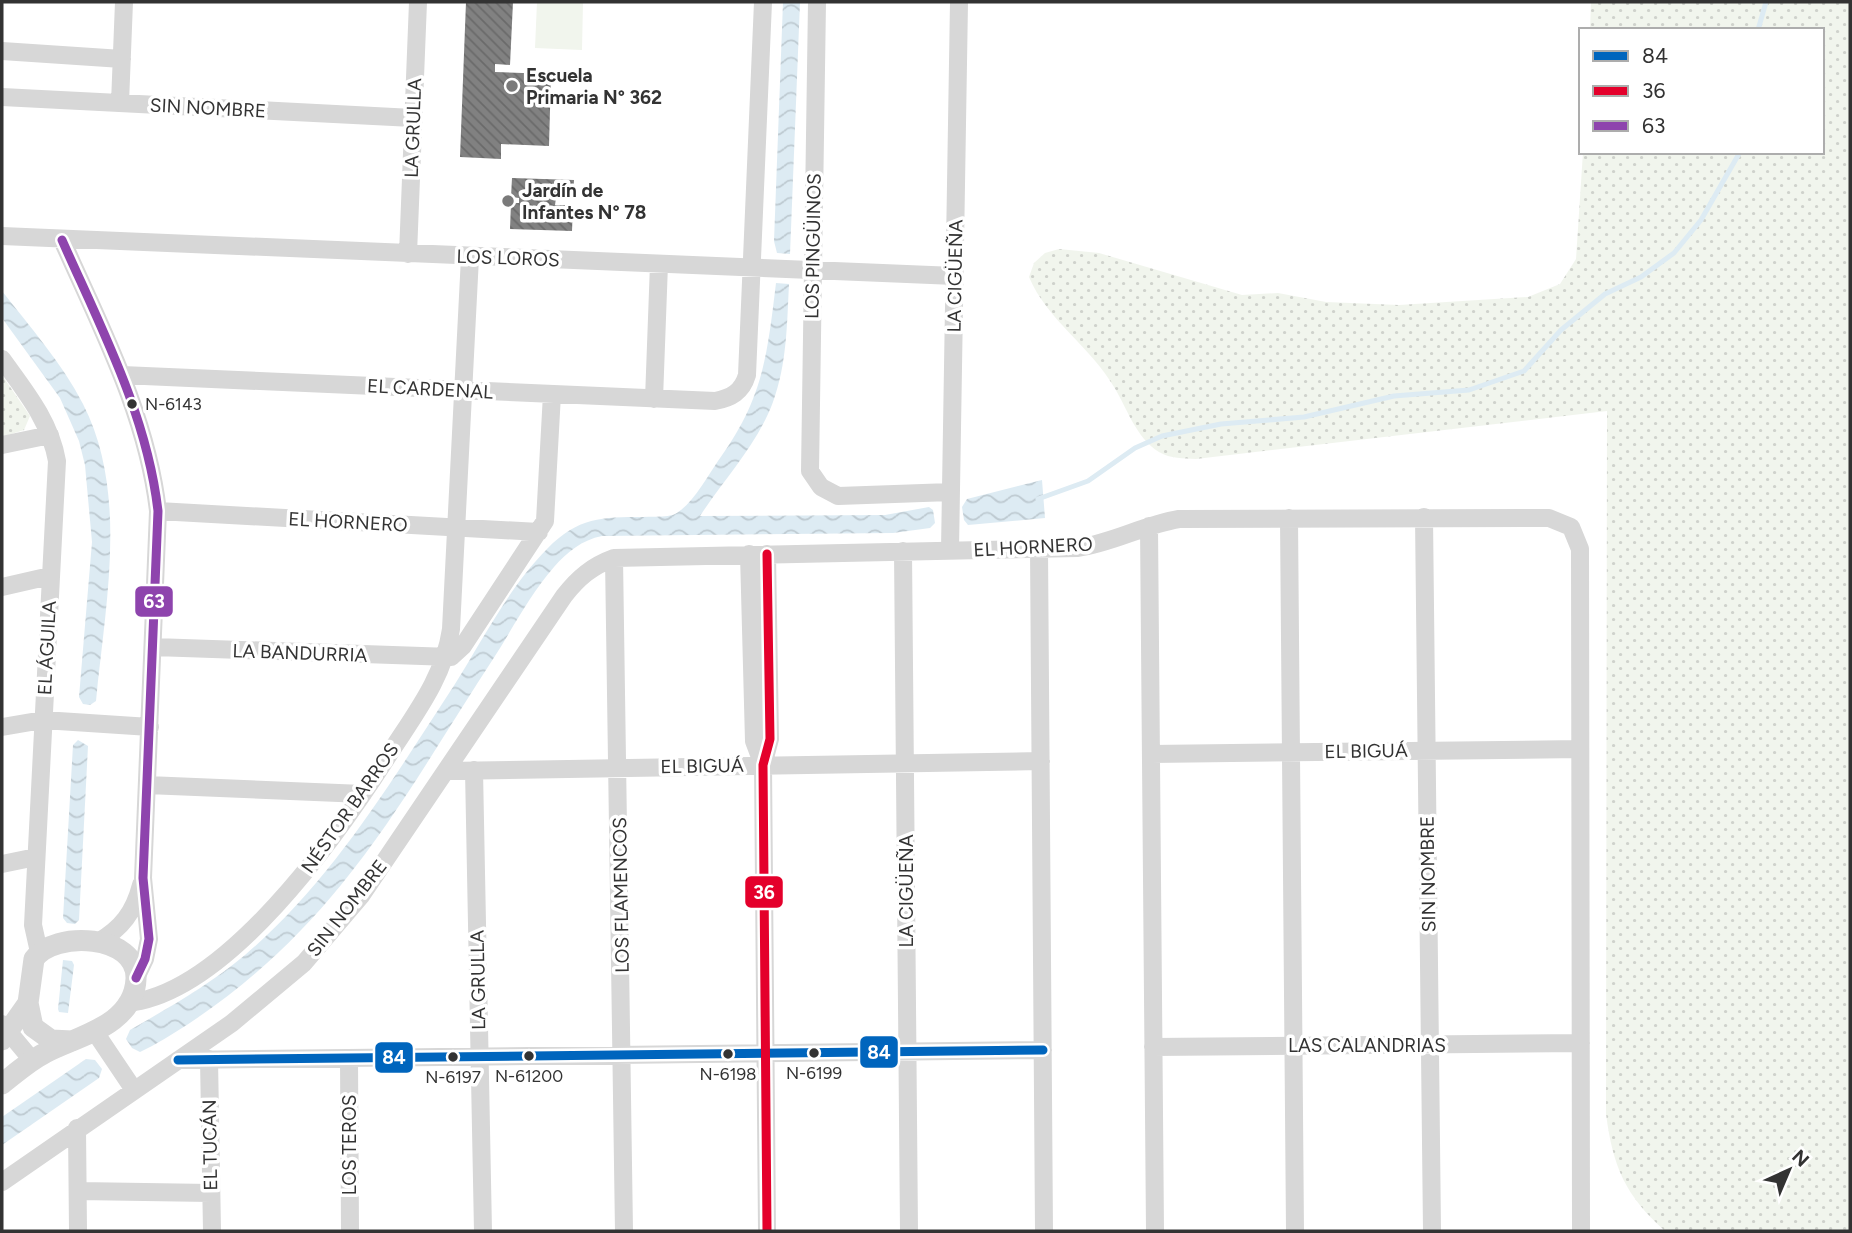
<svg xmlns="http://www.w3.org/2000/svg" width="1852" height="1233" font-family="Figtree,sans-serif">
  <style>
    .grass { fill: url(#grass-dots) }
    .pitch { fill: #f1f5ed }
    .water { fill: url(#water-waves) }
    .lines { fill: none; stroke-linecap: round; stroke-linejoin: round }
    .stream { stroke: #ddebf3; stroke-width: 5 }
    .building { fill: url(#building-back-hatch) }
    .minor { stroke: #d7d7d7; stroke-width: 18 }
    .tertiary { stroke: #d7d7d7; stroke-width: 21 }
    .bus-1-casing { stroke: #fff; stroke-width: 14 }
    .bus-2-casing { stroke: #fff; stroke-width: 14 }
    .bus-3-casing { stroke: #fff; stroke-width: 14 }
    .bus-1 { stroke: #0065bd; stroke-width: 9 }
    .bus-2 { stroke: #e4002b; stroke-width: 9 }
    .bus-3 { stroke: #8e44ad; stroke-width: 9 }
    .poi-dot { fill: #7a7a7a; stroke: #fff; stroke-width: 2.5 }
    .bus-dot { fill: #333; stroke: #fff; stroke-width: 2.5 }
    .labels { text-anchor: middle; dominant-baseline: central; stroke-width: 7; stroke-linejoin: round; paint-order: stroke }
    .bus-label { font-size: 17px; fill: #333; stroke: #fff }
    .poi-label { font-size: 19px; font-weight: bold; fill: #333; stroke: #fff; text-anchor: start }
    .street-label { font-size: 19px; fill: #333; stroke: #fff }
    .line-badge { stroke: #fff; stroke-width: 2.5 }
    .badge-label { font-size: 19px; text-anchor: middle; font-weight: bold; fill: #fff }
  </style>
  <defs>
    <pattern id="grass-dots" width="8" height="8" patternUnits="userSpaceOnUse" patternTransform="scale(1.75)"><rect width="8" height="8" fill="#f1f5ed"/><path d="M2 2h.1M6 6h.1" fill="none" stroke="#cfd2cc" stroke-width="1.8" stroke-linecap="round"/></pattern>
    <pattern id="water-waves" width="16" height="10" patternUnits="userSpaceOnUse" patternTransform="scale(1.75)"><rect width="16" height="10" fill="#ddebf3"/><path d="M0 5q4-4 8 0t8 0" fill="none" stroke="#becad1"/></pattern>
    <pattern id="building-back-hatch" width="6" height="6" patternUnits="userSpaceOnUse" patternTransform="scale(1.75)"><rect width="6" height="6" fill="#818181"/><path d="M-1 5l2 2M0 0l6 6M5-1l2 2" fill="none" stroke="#6a6a6a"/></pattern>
  </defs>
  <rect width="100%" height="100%" fill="#fff"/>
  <path class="grass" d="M1591,2h259v1229h-185c-40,-36 -52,-64 -59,-117l1,-703 -411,48c-13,-1 -25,0 -37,-7 -23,-14 -32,-44 -45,-65 -24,-41 -67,-67 -85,-110l5,-14 11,-10 14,-4 40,4 143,42 36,-2 48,9 73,3 129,-8 32,-13 16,-25 7,-107h239v-122h-232z
    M2,375l28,41 -6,14 -22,7z"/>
  <path class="pitch" d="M537,2h46l-1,48 -47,-2z"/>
  <path class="water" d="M783,2h17l-10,252 -13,-1 -3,-12z
    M776,283l13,1c-2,39 -2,80 -16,118 -16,43 -49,77 -73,114l185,-1 44,-8 4,3 2,13 -5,5 -37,5 -291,3c-20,4 -35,16 -48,31 -23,26 -40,59 -59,89 -50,76 -96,158 -154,229 -53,65 -116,120 -189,161l-12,6 -8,-4 -6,-9 4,-9c40,-23 79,-45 115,-75 88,-75 147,-175 210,-271 28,-45 55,-98 92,-135 31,-32 55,-32 96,-32 10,-1 23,1 32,-3 17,-9 32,-37 43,-53 45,-62 49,-104 58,-178z
    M2,291c28,36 60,72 81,113 46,90 22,201 13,297l-6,4 -7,-1 -4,-7 13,-155 -7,-77 -6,-24 -19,-43 -58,-80z
    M1042,480l3,38 -77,7 -4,-5 -2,-13 5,-8z
    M78,740l10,6 -9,174 -4,4 -8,-1 -4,-5 10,-173z
    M63,960l9,1 2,4 -6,48 -9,-1 -1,-3z
    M86,1059l9,1 7,9 -3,9 -97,67v-28z"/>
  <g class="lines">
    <path class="stream" d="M1758,30l8,-28
      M1038,499l50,-18 47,-33 27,-12 59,-12 83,-7 90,-21 75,-6 55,-19 37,-41 44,-36 36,-17 33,-24 27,-33 39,-68"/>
  </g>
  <path class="building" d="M466,2h47l-3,63 -15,-1v8l56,2 -2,72 -48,-2v15l-41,-2z
    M512,178l62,2 -1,19 -17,-1 -1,7h18l-1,26 -62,-2 1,-26h8v-5l-8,-1z"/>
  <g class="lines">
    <path class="minor" d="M817,2l-7,469 11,16 17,9 113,-4
      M2,51l120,8
      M2,97l411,21
      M120,103l4,-101
      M2,236l953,40
      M62,240c39,88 85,175 96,271l-15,367 6,61 -4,20 -9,19
      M408,254l10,-252
      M2,359c23,32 48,62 55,102l-24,464 6,27
      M122,375l593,26c16,-3 27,-9 32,-26l16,-373
      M654,399l5,-135
      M2,445l48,-10
      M158,511l381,21
      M1424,517l8,714
      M1289,518l6,713
      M1149,526l6,705
      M1039,549l5,682
      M950,550l9,-548
      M903,551l6,680
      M749,554l5,187 9,24
      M767,554l3,185 -7,26 4,466
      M614,558l10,673
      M2,587l48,-11
      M154,647l297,10 12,-11 82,-125 7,-127
      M2,727l41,-7 107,7
      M1151,754l429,-5
      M474,770l9,461
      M447,771l594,-10
      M147,785l216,9
      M2,864l34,-7
      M98,942c24,-14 36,-30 43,-57
      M127,1003c99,-9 211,-169 261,-247 26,-41 56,-78 63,-127l19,-372
      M2,1024l30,36
      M95,1032l39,58
      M1153,1047l428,-4
      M349,1058l1,173
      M209,1059l3,172
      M178,1060l865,-10
      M77,1128l1,103
      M2,1182l230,-159 72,-60 57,-67 203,-300c14,-18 28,-30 50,-38l463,-10c36,-5 66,-23 102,-29l370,-1 22,9 9,22 1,682
      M78,1191l133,2"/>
    <path class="tertiary" d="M2,1040l26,-37
      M2,1084c14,-11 27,-23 43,-31 32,-17 89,-27 91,-74 2,-45 -82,-49 -102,-20l-6,44 5,24 18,13 21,1"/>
    <defs>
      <path id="bus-1" d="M178,1060l865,-10"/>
      <path id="bus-2" d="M767,554l3,185 -7,26 4,466"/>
      <path id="bus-3" d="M62,240c39,88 85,175 96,271l-15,367 6,61 -4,20 -9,19"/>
    </defs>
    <use href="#bus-1" class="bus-1-casing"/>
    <use href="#bus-2" class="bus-2-casing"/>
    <use href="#bus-3" class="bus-3-casing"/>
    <use href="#bus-1" class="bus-1"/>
    <use href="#bus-2" class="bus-2"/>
    <use href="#bus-3" class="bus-3"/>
  </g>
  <g class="poi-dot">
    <circle cx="512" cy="86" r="7"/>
    <circle cx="508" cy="201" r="7"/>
  </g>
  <g class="bus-dot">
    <circle cx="132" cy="404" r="6"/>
    <circle cx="814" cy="1053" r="6"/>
    <circle cx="728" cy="1054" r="6"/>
    <circle cx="529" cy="1056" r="6"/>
    <circle cx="453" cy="1057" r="6"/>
  </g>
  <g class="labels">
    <g class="bus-label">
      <text x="145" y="404" text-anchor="start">N-6143</text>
      <text x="814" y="1073">N-6199</text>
      <text x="728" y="1074">N-6198</text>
      <text x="529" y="1076">N-61200</text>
      <text x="453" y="1077">N-6197</text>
    </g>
    <g class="poi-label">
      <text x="526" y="75">Escuela<tspan x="526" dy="22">Primaria N° 362</tspan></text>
      <text x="522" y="190">Jardín de<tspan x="522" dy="22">Infantes N° 78</tspan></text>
    </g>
    <g class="street-label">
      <text transform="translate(208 108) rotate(3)">SIN NOMBRE</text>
      <text transform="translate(413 128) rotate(-88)">LA GRULLA</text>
      <text transform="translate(813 246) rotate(-89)">LOS PINGÜINOS</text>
      <text transform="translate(508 258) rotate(2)">LOS LOROS</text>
      <text transform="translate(955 276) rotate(-89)">LA CIGÜEÑA</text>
      <text transform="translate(430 389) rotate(3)">EL CARDENAL</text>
      <text transform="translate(348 522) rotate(3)">EL HORNERO</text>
      <text transform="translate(1033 547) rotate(-3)">EL HORNERO</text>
      <text transform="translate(47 648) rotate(-87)">EL ÁGUILA</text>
      <text transform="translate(300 653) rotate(2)">LA BANDURRIA</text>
      <text transform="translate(1366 751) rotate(-1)">EL BIGUÁ</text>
      <text transform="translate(702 766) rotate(-1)">EL BIGUÁ</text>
      <text transform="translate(350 808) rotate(-55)">NÉSTOR BARROS</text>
      <text transform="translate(1428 874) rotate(-91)">SIN NOMBRE</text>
      <text transform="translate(906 891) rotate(-90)">LA CIGÜEÑA</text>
      <text transform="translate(621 895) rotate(-91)">LOS FLAMENCOS</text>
      <text transform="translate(347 908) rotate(-52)">SIN NOMBRE</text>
      <text transform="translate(478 980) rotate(-91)">LA GRULLA</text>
      <text x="1367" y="1045">LAS CALANDRIAS</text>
      <text transform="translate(210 1145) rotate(-91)">EL TUCÁN</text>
      <text transform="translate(349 1145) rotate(-90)">LOS TEROS</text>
    </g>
  </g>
  <g class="line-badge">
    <rect x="134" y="585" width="40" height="33" rx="7" fill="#8e44ad"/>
    <rect x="744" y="875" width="40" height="34" rx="7" fill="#e4002b"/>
    <rect x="859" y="1035" width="40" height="34" rx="7" fill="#0065bd"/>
    <rect x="374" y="1041" width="40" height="33" rx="7" fill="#0065bd"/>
  </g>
  <g class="badge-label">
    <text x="154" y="608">63</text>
    <text x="764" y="899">36</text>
    <text x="879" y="1059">84</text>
    <text x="394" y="1064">84</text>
  </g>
  <rect width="1852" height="1233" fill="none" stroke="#333333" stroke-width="7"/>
  <rect x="1579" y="28" width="245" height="126" fill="#ffffff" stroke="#adadad" stroke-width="2"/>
  <rect x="1593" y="51" width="35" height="10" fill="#0065bd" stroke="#adadad" stroke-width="2"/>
  <text x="1642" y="63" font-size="21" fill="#333333">84</text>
  <rect x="1593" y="86" width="35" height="10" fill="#e4002b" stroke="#adadad" stroke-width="2"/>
  <text x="1642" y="98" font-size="21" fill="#333333">36</text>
  <rect x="1593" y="121" width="35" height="10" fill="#8e44ad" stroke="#adadad" stroke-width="2"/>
  <text x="1642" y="133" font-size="21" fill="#333333">63</text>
  <g transform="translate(1789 1170) rotate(44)" stroke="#ffffff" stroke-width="5" paint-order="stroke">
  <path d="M0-5L12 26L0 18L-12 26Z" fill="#333333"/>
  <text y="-10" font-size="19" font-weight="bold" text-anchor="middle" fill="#333333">N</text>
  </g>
</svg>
